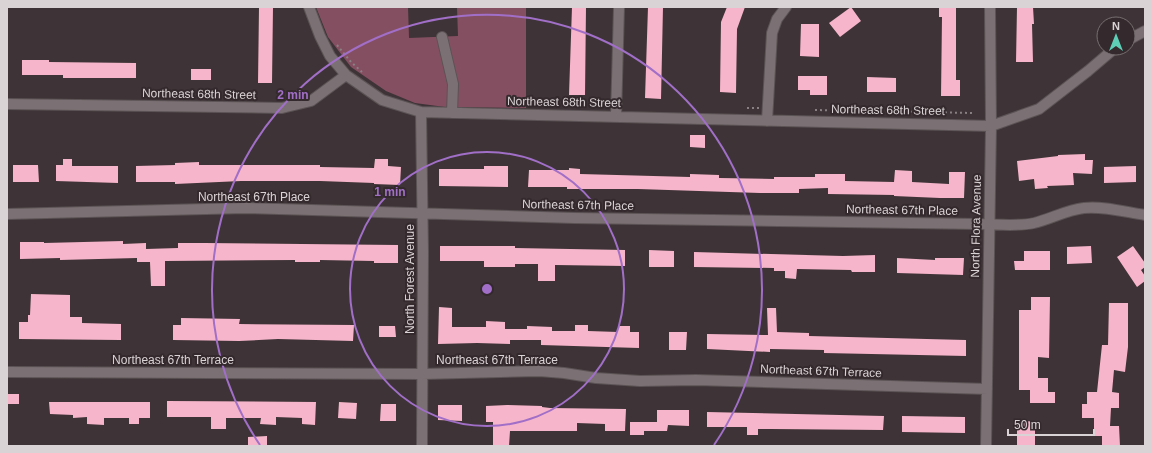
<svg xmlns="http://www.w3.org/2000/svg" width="1152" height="453" font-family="Arial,sans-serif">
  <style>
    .green { fill: #854f62 }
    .building { fill: #f6b5ca }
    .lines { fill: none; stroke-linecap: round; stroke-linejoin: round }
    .minor-casing { stroke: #5b5355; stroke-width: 12 }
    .path { stroke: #898083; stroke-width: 2; stroke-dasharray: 2 3; stroke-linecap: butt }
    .minor { stroke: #7b7073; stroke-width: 10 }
    .ring { fill: none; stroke: #a16fc8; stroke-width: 2 }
    .labels { text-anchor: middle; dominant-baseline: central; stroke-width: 4; stroke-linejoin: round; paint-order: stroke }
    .street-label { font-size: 12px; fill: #dad3d5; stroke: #342a2d }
    .centre { fill: #a16fc8; stroke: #342a2d; stroke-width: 2 }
    .ring-label { font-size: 12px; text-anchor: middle; font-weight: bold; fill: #a16fc8; stroke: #342a2d; stroke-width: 4; stroke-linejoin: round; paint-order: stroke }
  </style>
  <rect width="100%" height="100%" fill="#3e3437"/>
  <path class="green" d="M316,7h92l1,31 49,-2 -1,-29h69v101l-81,-1 -30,-4 -29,-12 -35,-24 -23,-30z"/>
  <path class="building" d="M259,7h14l-1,76h-14z
    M572,7h14l-1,88h-16z
    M648,7h15l-2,92 -16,-1z
    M727,7h18l-8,22 -1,64 -16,-1 1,-70z
    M851,7l10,14 -21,16 -11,-14z
    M939,7h17v73h4v16h-19l1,-79h-3z
    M1017,7h16l1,17h-2l1,38h-17z
    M801,24h18v33l-19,-1z
    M22,60h27v2l87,1v15h-73v-3h-41z
    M191,69h20v11h-20z
    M798,76h29v19h-17v-5h-12z
    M867,77l29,1v14h-29z
    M690,135h15v13l-15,-1z
    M1085,154v6h8l-1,14 -19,-1 1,12 -27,1 1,2 -13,1 -1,-10 -15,2 -2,-20 41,-5v-1z
    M63,159h9v7h46v17l-62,-2v-16h7z
    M375,159h13v7l13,1 -1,18 -26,-1v-1l-54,-2h-79l-66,3v-2h-39v-16l39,-1v-2l24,-1v3h121v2l54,1z
    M13,165h25l1,17h-26z
    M484,166h24v21l-69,-1v-17h45z
    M1136,166v16l-32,1v-16z
    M569,168l11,1v5l110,3v-3l29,1v3l55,1v-2h41v-3h30v7l49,1 1,-12 17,1v11l37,2v-12h16l-1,26h-24l-46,-2v-1l-66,-1v-6l-29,1v4h-39l-122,-4h-71v-2h-39l1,-17h40z
    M123,241v3l23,-1v6l32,-1v-5h26l194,2v18h-24v-2l-54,-1v2h-25v-2l-130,1v25h-14l-1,-24h-13v-4l-77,2v-2l-40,1v-17h24v1z
    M440,246h75v2l110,2v16l-70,-1v16h-17v-17h-23v3h-31v-6h-44z
    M1091,246l1,17 -25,1v-17z
    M1133,246l12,17v4l-4,3 4,6v5l-8,6 -20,-30z
    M649,250l25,1v16h-25z
    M1024,251h26v19h-35l-1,-9h10z
    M694,252l149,4 32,-1v17h-23l-1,-2 -54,-1 -1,10 -11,-1v-7h-11v-3l-80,-1z
    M897,258l38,2v-2h29l-1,17 -66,-2z
    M31,294l39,1v22h12v6l39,1v16l-102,-1v-17h9v-7h2z
    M1031,297h19l-1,61 -11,-1v21h10v14h7v11h-25v-13h-11v-80h12z
    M1109,303h19v44l-3,25 -11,-2 -2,22 7,1v15h-8l-1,18h9l1,20h-18v-10h-8v-18h-12v-14h5v-12h10l5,-47h6z
    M439,307l13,1v19h34v-6l19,1v7h22v-3l25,1v4h23v-6h13v6l30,1v-6h12v6h9v16l-98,-3v-5h-31v4l-33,-1 -39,1z
    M767,308h9l1,24 32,1v3l157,4v16l-142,-3v-3l-54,-1v3l-63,-3v-15l61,1z
    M181,318l59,1 -1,5 115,1 -1,16 -75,-2 -39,2 -66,-1v-15h8z
    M379,326h16l1,11h-17z
    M669,332h18l-1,18h-17z
    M7,394h12v10h-12z
    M167,401l149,1 -1,23 -13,-1v-6l-26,-1v8l-16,-1 1,-6h-35v11h-15v-12h-44z
    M49,402h101v16h-11v6h-10v-6h-25v7l-17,-1v-7l-14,1v-3l-23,-1z
    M339,402l18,1 -1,16 -18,-1z
    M381,404h15v17h-16z
    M438,405h24v16l-24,-1z
    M507,405l35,1v1l8,1 76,1 -1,22h-20v-7l-28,-1v8h-67l-1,15h-16v-24h-7v-16z
    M657,410h32v16l-21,-1 -1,6h-23v4h-14v-13h27z
    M707,412l177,4 -1,14 -111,-1h-14v6h-11v-8h-40z
    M902,416l63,1v16l-63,-1z
    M1035,421v25h-18v-24z
    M267,436v10h-19v-9z"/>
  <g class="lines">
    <defs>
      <path id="minor" d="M309,7l11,29 10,20 16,19 36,25 39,12 570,14 48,-17 49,-38 27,-23
        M442,37l11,47 -1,29
        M1128,40l17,-9
        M7,104l275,4 29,-7 35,-26
        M421,112l2,140 -1,194
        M616,117l3,-110
        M767,121l5,-88 5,-14 9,-12
        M7,214l239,-6 328,10 404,6c19,0 37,3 56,-1 17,-4 32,-13 50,-15 20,-2 41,4 61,7
        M7,372l416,2 116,-3 25,2 32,5 44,3 56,-1 291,9
        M986,446l5,-320 -1,-119"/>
    </defs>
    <use href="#minor" class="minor-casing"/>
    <path class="path" d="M337,45l14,17 11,10
      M747,108h12
      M815,110l157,3"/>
    <use href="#minor" class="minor"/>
  </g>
  <g class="ring">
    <circle cx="487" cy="289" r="137"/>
    <path d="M260 445A275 275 0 1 1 714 445"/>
  </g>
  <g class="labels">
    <g class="street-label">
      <text transform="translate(199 94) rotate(1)">Northeast 68th Street</text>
      <text transform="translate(564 102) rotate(1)">Northeast 68th Street</text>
      <text transform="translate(888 110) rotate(1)">Northeast 68th Street</text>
      <text x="254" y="197">Northeast 67th Place</text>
      <text transform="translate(578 205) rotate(1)">Northeast 67th Place</text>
      <text transform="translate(902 210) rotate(1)">Northeast 67th Place</text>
      <text transform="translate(976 226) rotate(-89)">North Flora Avenue</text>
      <text transform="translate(410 279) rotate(-90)">North Forest Avenue</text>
      <text x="173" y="360">Northeast 67th Terrace</text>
      <text x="497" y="360">Northeast 67th Terrace</text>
      <text transform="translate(821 371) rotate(2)">Northeast 67th Terrace</text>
    </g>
  </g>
  <circle cx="487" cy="289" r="6" class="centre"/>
  <g class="ring-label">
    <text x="293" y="99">2 min</text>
    <text x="390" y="196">1 min</text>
  </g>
  <rect width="1152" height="453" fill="none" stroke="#dad3d5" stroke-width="16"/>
  <g transform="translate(1116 36)"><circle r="19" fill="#342a2d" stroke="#766e70"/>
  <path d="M0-3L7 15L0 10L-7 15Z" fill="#5eceb7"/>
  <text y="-6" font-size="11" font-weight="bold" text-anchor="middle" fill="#dad3d5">N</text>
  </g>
  <path d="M1008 429v6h86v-6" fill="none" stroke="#dad3d5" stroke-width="2"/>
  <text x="1014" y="429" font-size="12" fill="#dad3d5" stroke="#342a2d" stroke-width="3" paint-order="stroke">50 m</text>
</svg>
